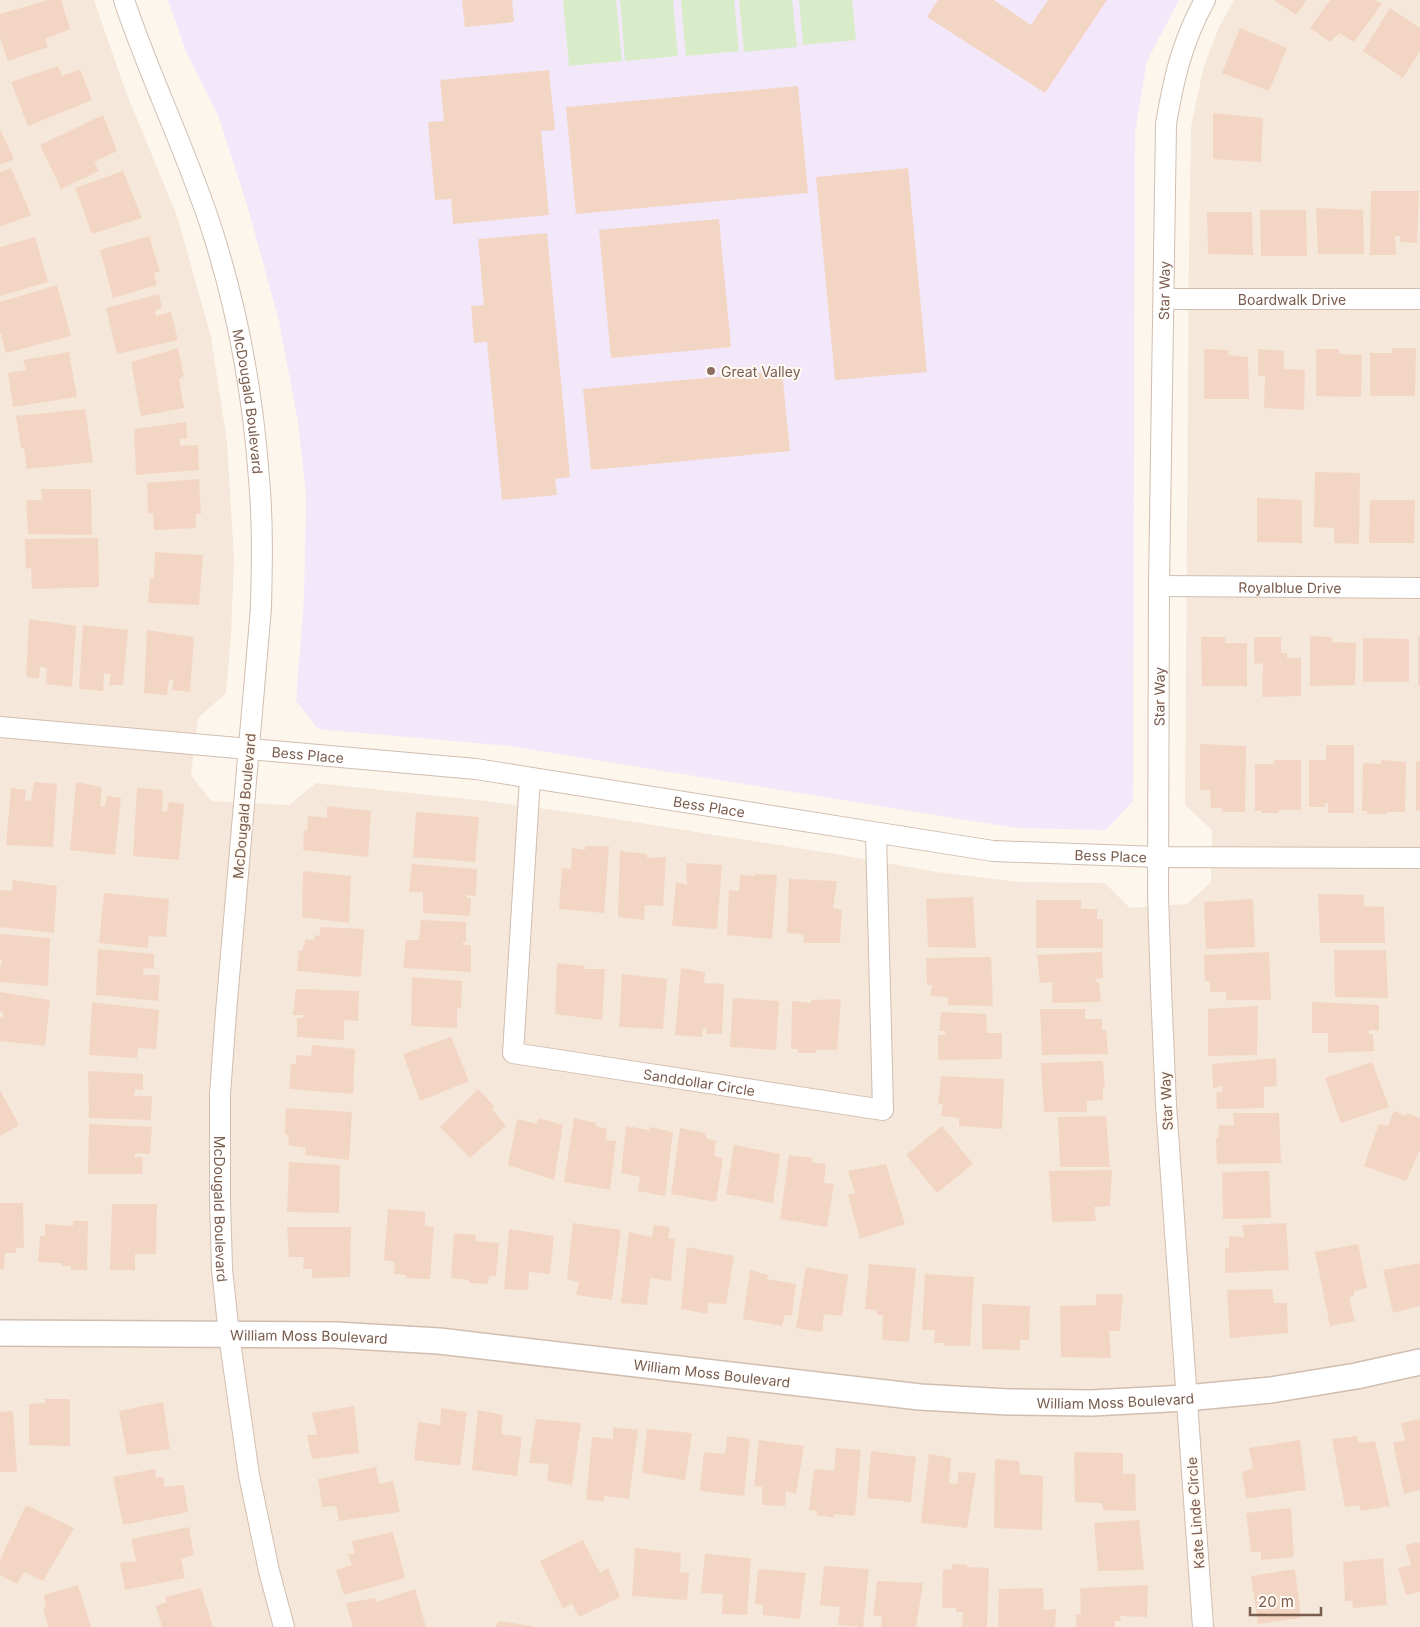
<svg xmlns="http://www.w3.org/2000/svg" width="1420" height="1627" font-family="Inter,sans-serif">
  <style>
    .residential { fill: #f5e8da }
    .education { fill: #f3e8fa }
    .green { fill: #d8ecc9 }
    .building { fill: #f3d5c3 }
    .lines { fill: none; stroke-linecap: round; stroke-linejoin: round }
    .minor-casing { stroke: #d1beb0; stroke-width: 22 }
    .tertiary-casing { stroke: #d1beb0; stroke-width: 28 }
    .minor { stroke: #fff; stroke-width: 20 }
    .tertiary { stroke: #fff; stroke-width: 25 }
    .education-dot { fill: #8d6e63; stroke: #fffaf3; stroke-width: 2 }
    .labels { text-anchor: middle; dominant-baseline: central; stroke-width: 4; stroke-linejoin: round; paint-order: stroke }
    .street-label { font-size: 14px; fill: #7a5c4d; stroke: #fffaf3 }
    .education-label { font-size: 14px; fill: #785e54; stroke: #fffaf3; text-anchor: start }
  </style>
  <rect width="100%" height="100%" fill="#fdf6ec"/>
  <path class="residential" d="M0,0h94l32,92 51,124 34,121 16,105 7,116 -3,79 -5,56 -28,25 -7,57 20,26 78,4 27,-22 170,18 104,14 239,38 108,19 82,10 86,1 25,25 57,-4 24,-22 1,-52 -27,-25 4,-557 2,-120 12,-59 16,-42 15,-27h186v1627h-1420z"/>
  <path class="education" d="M168,0h1011l-32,61 -12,73 -2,667 -27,29 -90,-2 -507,-82 -191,-17 -22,-28 8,-103 2,-101 -8,-75 -19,-101 -32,-116 -29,-90 -33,-66z"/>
  <path class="green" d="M563,0h53l6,61 -53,5z
    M620,0h53l5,56 -53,5z
    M681,0h53l5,51 -53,5z
    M739,0h53l5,47 -53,5z
    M799,0h53l4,40 -53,5z"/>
  <path class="building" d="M48,0h13l9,29 -25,10 3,8 -40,14 -8,-23v-24z
    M462,0h50l2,22 -49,5z
    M938,0h56l37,25 17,-25h59l-62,93 -118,-76z
    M1274,0h33l-11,15z
    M1330,0h45l7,4 -28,38 -15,-9 -9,9 -20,-14z
    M1390,8l30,20v23l-17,27 -40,-27z
    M1240,28l47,20 -18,43 -47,-18z
    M58,66l4,10 18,-7 12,31 -64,26 -17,-44z
    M549,70l6,60 -14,1 8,84 -96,9 -2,-25 -16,1 -7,-78 16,-1 -4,-41z
    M798,86l10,107 -232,21 -10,-107z
    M1213,113l50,5 -2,44 -48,-3z
    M103,115l14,36 -23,11 5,9 -38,18 -21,-44z
    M0,129l14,30 -14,6z
    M11,168l20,47 -31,12v-55z
    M908,168l19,204 -92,8 -19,-203z
    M123,171l19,47 -50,16 -17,-46z
    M1371,191h48l-2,52 -17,-1v-6h-5l1,19h-26z
    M1316,208l47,2 1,44h-46z
    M1260,210h46l1,46h-46z
    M1207,212h45l1,43 -45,-1z
    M719,219l12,128 -120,11 -12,-128z
    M547,233l23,244 -15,2 2,16 -55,5 -15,-158 -13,1 -3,-37 13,-1 -6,-66z
    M149,236l11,35 -6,2 3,12 -44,13 -13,-48z
    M35,237l13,45 -48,14v-49z
    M57,285l14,51 -65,17 -5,-19h-1v-32z
    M159,294l3,14 -7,3 1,5 15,-4 7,28 -61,14 -11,-46z
    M178,348l6,28 -5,3 5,29 -43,8 -10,-54z
    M1392,348h24l-1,48h-45v-43h22z
    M1204,349l25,1 -1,5 20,2 1,42h-45z
    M1258,349l26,2v18l21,1 -1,40 -40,-2 1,-32h-7z
    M1316,349h23v5l23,1 -1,42 -45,-1z
    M69,352l8,45 -64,10 -5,-34 18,-3 -3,-10z
    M782,371l8,80 -199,19 -8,-81z
    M85,409l8,53 -66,7 -3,-21h-3l-5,-32z
    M186,422l1,17 -7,-1v8l18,-1 1,25 -63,5 -2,-46z
    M1315,472l45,1 -1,71 -25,-1v-15l-20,-1z
    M199,479l2,35h-5v14l-42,2 -1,-17 -5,1 -1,-31z
    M41,489h50l1,46 -64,-1 -2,-34h16z
    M1257,498l45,2v43l-45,-1z
    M1370,500h45l-1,43h-45z
    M98,538l1,49 -67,2 -1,-21 -5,1 -1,-30z
    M155,552l48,3 -4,50 -51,-2 2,-25 4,1z
    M29,619l47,7 -4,61 -26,-3 1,-15 -7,-3 -1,12 -13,-1z
    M83,625l45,5 -5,55h-14l2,-11 -7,-1 -1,18 -24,-2z
    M147,630l47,7 -4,55 -18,-2 2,-9 -5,-2 -2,16 -23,-2z
    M1310,636l22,1v5l24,1 -1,42 -45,1z
    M1418,636l2,1v49h-2z
    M1201,637h24v6h22v43h-45z
    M1254,637h27v16h6v5h14v38l-39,1 1,-33 -9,-1z
    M1363,638l46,1v43h-46z
    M1200,744l46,2 -1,66h-23v-4h-11l-1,-18h-10z
    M1326,745h28v68h-26v-10h-3v4h-16v-47h17z
    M1274,760h27v50h-22v3h-18v-3l-6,1v-47h19z
    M1381,760l25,2 -1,50h-18v2h-19l-1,-3h-5l1,-48 18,1z
    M1416,761l4,1v49h-4z
    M34,782l23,2 -4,63 -47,-2 5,-57 15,2 -1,10 6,1z
    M76,782l26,5 -2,19h5l2,-10 14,2 -6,57 -45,-5z
    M137,788l26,2 -1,21 5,1 2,-10 15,2 -5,56 -46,-4z
    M327,806l44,5 -3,46 -65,-7 1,-20 3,1 1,-15 19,2z
    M416,812l63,5 -4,45 -62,-5z
    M585,846h24l-5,67 -45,-4 3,-41 9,1 1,-21 13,2z
    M620,851l27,3v4l19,-1 -3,49 -18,-1 -1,15 -26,-3z
    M686,863l36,2 -5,64 -45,-3 4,-44 11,3z
    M412,864l65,5 -1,27 -9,-1v3h4l-1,18 -47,-3v-21h-14z
    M303,871l48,5 -2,47 -47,-6z
    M755,874l22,1 -5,64 -45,-4 2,-45 10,1 1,-16 14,1z
    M789,879l48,2 -4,27 9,2 -2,33h-36l-1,-9 -16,-1z
    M13,880l44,6 -3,47 -54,-6v-37l12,1z
    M104,893l65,6 -3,38 -17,-1 -1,12 -49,-5z
    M1318,894l46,1v11l20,1 1,36h-65z
    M973,897l3,51 -48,-1 -2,-48z
    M1253,899l2,48 -49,2 -2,-47z
    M1036,900h45v9h16v10h6v29h-67z
    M421,920l45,2v20h-3v3h8v27l-68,-4 3,-28h13z
    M320,927l44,2 -3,48 -64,-6 2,-20h3l4,-12 8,1 1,-5 5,1z
    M0,934l50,4 -2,48 -48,-4v-15l2,-7h-2z
    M98,949l56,5v15l-10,-1 -1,7h17l-2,26 -62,-6z
    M1334,950h52l2,48 -53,-1z
    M1102,952l1,26 -8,1 1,3h3l2,20 -49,1v-21l-12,1 -3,-28z
    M1269,952l2,48h-45v-8h-16v-11h-5l-1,-26z
    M991,957l2,49 -45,-1v-8l-18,-1 2,-11h-5l-1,-27z
    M557,963l28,3 -1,3h21l-3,51 -47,-6z
    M681,968l24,4 -1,11 20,1 -2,50h-16l1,-6 -5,1v8l-27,-2z
    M622,974l45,5 -4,50 -44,-2z
    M412,977l50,4 -1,28 -4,-1v20l-46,-2z
    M296,989l63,2 -1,30 -14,-1v20l-47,-3v-19h6l1,-3h-11z
    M0,992l50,8 -5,46 -45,-5v-24l3,1v-7l-3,1z
    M733,998l46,3 -3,49 -46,-3z
    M841,999l-4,51h-21v3h-18v-4h-7l1,-48 19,2v-3z
    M92,1002l67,8 -3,39 -18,-1 -1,10 -48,-3z
    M1312,1002l67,3v25h-10v4h4l1,17 -46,2v-20h-16z
    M1258,1006l-1,49 -49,1v-47z
    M1040,1009h45v10h17v11h4l2,24 -66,1z
    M941,1012l45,2 1,19h15v26l-64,1v-25h7v-4h-6z
    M451,1037l18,44 -49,20 -17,-47z
    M312,1045l43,4 -2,45 -64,-5 2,-25h5v-9l15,1z
    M1276,1058l1,28 -13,1v21l-47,1 -1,-17h6v-6l-9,2 -1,-24z
    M1103,1061l2,27h-2v12l-16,1v11h-43l-3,-49z
    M1372,1062l17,45 -48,16 -16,-45z
    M88,1071l55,3v16l-8,-1 -1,7h18l-1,24 -62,-2z
    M941,1076l63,3 -2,50 -43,-3v-8l-18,-2 2,-12h-5z
    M478,1089l16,17 -2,3 14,17 -36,32 -30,-31z
    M0,1090l19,35 -19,11z
    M286,1108l66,4 -3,48 -44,-5 1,-7 -18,-3 1,-10 -4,-1z
    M1394,1111l12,5 1,-3 13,5v32l-14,31 -42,-15 15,-42 9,2z
    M1233,1113h46l2,50 -64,1 -1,-26h2l1,-13 15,1z
    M1106,1116l4,51h-50l-2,-50z
    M539,1118l24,7 -9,55 -46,-15 9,-46 20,5z
    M574,1118l22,5v3l11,3 -1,11 10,1 -6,49 -46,-8z
    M89,1124l63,3 -2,27 -15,-1 -1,4h9l-1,17h-54z
    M626,1126l23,4 1,-3 23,5 -8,64 -27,-5 2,-14 -19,-4z
    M942,1126l31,38 -36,29 -31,-38z
    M680,1128l26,5v5l10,3 -2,15 9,2 -7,44 -45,-8z
    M734,1145l46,9 -7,49 -47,-9z
    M789,1155l24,3 -1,4 14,2 -2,19 10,1 -7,43 -47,-8z
    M289,1162l51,3 -1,48 -52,-1z
    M886,1164l19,60 -45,15 -12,-44 7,-2 -7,-22z
    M1112,1170l-2,36 -16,1 2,14 -44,1 -3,-51z
    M1269,1171l2,47 -48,1 -1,-47z
    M0,1203h23l1,45h-8v5h-11l-1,16h-4z
    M112,1204h45l-1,50h-21v16h-25z
    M388,1209l37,3v14l9,1 -4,52 -24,-1v-3l-12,-1 1,-12 -11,-2z
    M73,1221h15l-1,49h-16v-4h-9v-3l-24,-1 2,-26h5v-12l28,2z
    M573,1223l48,7 -9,70 -36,-5 3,-13 -12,-3z
    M1286,1223l3,47 -64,3v-24l4,-1v-12l15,1 -2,-12z
    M654,1225l16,2 -2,11 7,1 -4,42 -21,-3 -3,27 -26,-2 8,-71 23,5z
    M287,1227h64l-1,50 -38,1v-9h-9l1,-12h-15z
    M509,1229l45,7 -4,38 -21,-2 -1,18 -24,-1z
    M454,1233l22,2 -1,6 24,2 -3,33h-7l-1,8 -19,-1v-3l-18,-2z
    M1358,1244l9,44 -13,3v5l-5,1 6,24 -25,5 -15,-74z
    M687,1247l47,9 -8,48 -18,-1v11l-27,-5z
    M1420,1263v43l-27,7 -10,-43z
    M869,1264l47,4 -7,74 -27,-2 1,-25h-6v-5l-12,-1z
    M806,1267l42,8 -6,41 -18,-2 -2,18 -26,-4z
    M750,1270l18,5 -1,4 29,5 -4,31h-7l-3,11 -39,-7z
    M925,1274l49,3 -4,69h-26l1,-3h-11l1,-13h-13z
    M1272,1289l2,14h13l1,30 -58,5 -3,-48z
    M1096,1294h27l-3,37h-11l2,27 -50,-1 -1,-51 36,-1z
    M982,1304l48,2 -1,34h-9v10l-38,-1z
    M45,1399h25v47l-41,-1v-41l16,-1z
    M163,1402l7,47 -43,6 -8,-44z
    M354,1406l5,47 -47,6 -5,-24h10l-5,-22z
    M441,1408l26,4 -7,54 -46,-6 4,-38 22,3z
    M478,1410l25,5 -2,19 21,3 -5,39 -45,-6z
    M13,1411l4,61h-17v-60z
    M536,1419l45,4 -9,62 -25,-4 2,-17 -20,-1z
    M1420,1419v71l-16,4 -11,-51 12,-3 -4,-17z
    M613,1427l25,3 -9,69 -25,-3v5l-18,-1 6,-63 21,2z
    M647,1429l45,4 -7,47 -43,-7z
    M727,1436l23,3 -6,57 -44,-5 4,-39 21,2z
    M1357,1436l2,7 16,-2 15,65 -29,5 -2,-6 -14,2 -13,-68z
    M759,1440l45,6 -8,48 -10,-3 -1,15 -23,-1v-18l-8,-1z
    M1300,1440l6,50 -60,9 -4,-27 11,-4 -4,-20z
    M836,1448l25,2 -6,66 -21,-2v4l-17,-3v-4l-8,-1 5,-41 20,2z
    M871,1451l45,6 -5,45 -44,-4z
    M1074,1452l49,1v21h12l1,37 -33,-1 -1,-7 -27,-1z
    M929,1454l22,4 -2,25 9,1v-12l18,1 -9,55 -46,-5z
    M995,1459l24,2 1,13 23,2 -1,54 -48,-2z
    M376,1467l3,17 14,-3 7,31 -61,9 -3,-15 -14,1 -4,-28z
    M155,1469l1,9 7,-1 2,10 19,-2 4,27 -65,13 -10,-48z
    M26,1505l48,23 -31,53 -19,-9 -7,12 -17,-9v-15z
    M1291,1508l3,49 -33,3v-8h-10l-5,-39z
    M1139,1520l5,50 -46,1 -4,-48z
    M189,1527l5,28 -13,4 4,19 -60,12 -5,-27 16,-2 -5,-22z
    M393,1532l12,46 -61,17 -8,-25 16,-5 -4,-11h7l-3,-13z
    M583,1540l17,33 8,-5 12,29 -41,20 -7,-14 -9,6 -23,-48z
    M1420,1542v50l-14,3 -8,-27 13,-3 -6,-20z
    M635,1548l46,5 -1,19 9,1 -2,27 -55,-4z
    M705,1554l46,4 -4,57 -25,-1 1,-20 -22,-1z
    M1383,1558l4,47 -34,3 -1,-7h-7l-2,-39z
    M952,1564l15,1v2l22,1 -2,59h-25l1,-15h-7v-4h-14l1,-38 9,-1z
    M824,1566l45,3 -6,58 -25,-2 2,-18 -20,-2z
    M758,1569l48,4 -6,46 -37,-4v-10l-8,-1z
    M1295,1569l6,49 -43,6 -7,-48z
    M877,1581l46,2 -7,44h-35l1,-11h-9z
    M78,1585l13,42h-43l-5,-18 3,-1 -2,-13z
    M1148,1585l-1,32 -27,-1 1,5h-6v6h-39v-13h5l-1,-26z
    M201,1588l12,39h-51l-6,-21 11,-4 -2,-5z
    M1043,1588l1,22 12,-1 -1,18h-57l1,-38z
    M415,1589l11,38h-73l-7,-24 29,-5 2,4z
    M498,1621l35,5v1h-37z"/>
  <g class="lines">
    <defs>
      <g id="minor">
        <path id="s1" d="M124,0c26,78 63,152 88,230 26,81 41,165 47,249 4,43 3,86 2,129l-35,404 -6,82v105l2,70 7,66 20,140 20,96 15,56"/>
        <path id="s2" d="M1164,299h256"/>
        <path id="s3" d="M1159,586l261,2"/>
        <path id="s4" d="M0,727l476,42 517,82 165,6 262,1"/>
        <path id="s5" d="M530,778l-17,275 370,57 -7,-277"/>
        <path id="s6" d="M1203,1627l-37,-522 -5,-116 -3,-95 1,-308 7,-462c8,-47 16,-82 39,-124"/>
      </g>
      <g id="tertiary">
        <path id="s7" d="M0,1333l335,2 104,6 481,56 88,5 84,1 94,-5 85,-8 85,-14 64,-14"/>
      </g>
    </defs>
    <use href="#minor" class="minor-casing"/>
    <use href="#tertiary" class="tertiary-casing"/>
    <use href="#minor" class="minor"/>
    <use href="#tertiary" class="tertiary"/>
  </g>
  <circle class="education-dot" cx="711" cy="371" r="5"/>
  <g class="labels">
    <g class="street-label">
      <text stroke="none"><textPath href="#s6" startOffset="1338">Star Way</textPath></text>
      <text stroke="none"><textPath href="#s2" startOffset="128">Boardwalk Drive</textPath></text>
      <text stroke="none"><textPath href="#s1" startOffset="422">McDougald Boulevard</textPath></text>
      <text stroke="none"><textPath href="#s3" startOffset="131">Royalblue Drive</textPath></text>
      <text stroke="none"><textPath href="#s6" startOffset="932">Star Way</textPath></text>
      <text stroke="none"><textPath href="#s4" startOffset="309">Bess Place</textPath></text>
      <text transform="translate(244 806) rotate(-85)">McDougald Boulevard</text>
      <text stroke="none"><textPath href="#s4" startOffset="714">Bess Place</textPath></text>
      <text stroke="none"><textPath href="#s4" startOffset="1119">Bess Place</textPath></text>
      <text stroke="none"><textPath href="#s5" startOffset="464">Sanddollar Circle</textPath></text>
      <text transform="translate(1166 1101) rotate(-93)">Star Way</text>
      <text stroke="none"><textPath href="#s1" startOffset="1232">McDougald Boulevard</textPath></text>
      <text stroke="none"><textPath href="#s7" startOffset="309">William Moss Boulevard</textPath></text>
      <text stroke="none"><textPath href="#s7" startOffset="714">William Moss Boulevard</textPath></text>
      <text stroke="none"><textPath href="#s7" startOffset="1119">William Moss Boulevard</textPath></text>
      <text transform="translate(1195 1513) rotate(-94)">Kate Linde Circle</text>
    </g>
    <g class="education-label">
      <text x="721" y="371">Great Valley</text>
    </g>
  </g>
  <path d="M1250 1607v8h71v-8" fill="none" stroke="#7a5c4d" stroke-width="2.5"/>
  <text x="1258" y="1607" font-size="15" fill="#7a5c4d" stroke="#fffaf3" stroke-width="4" paint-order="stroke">20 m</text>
</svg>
